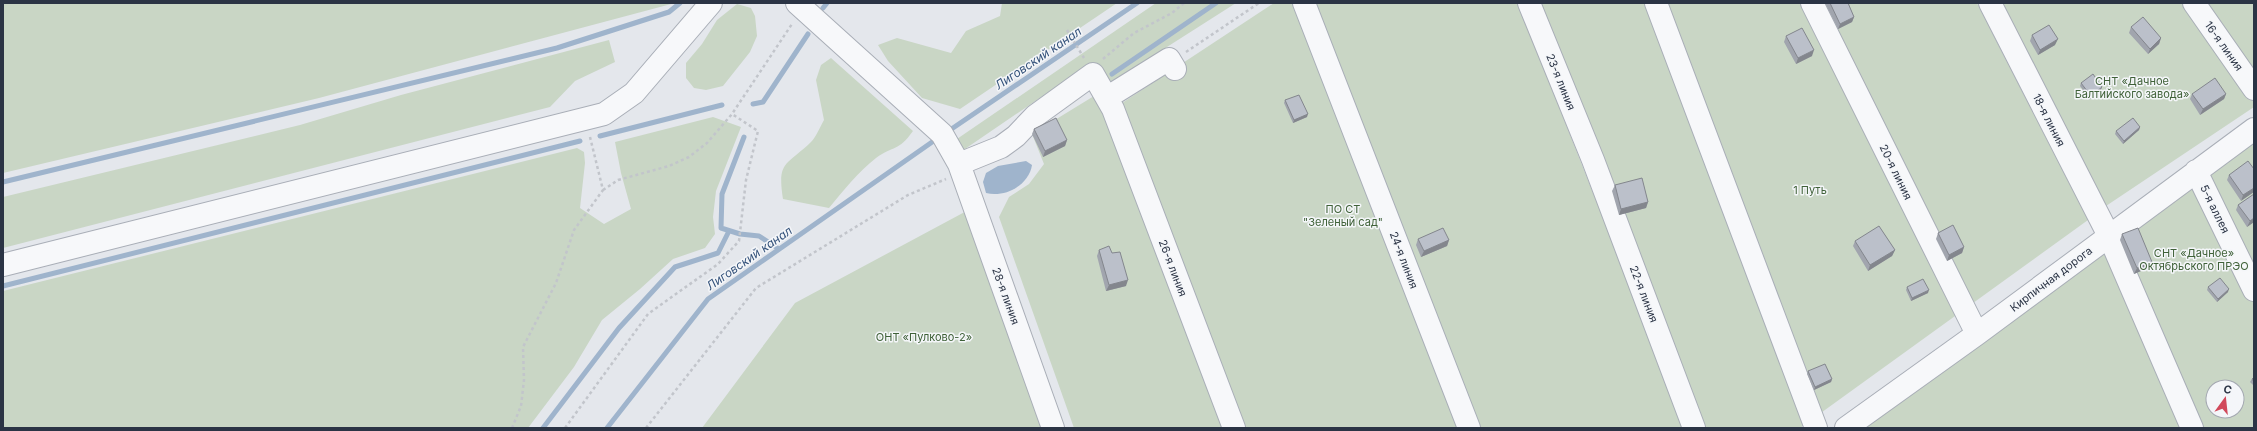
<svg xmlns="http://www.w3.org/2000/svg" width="2257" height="431" font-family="Inter,sans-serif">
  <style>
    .green { fill: #c9d6c5; fill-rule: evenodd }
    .water { fill: #9fb4cc }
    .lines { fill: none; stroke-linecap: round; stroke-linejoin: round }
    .stream { stroke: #9fb4cc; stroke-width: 5 }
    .minor-casing { stroke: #a9aeb7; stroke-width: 24 }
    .path { stroke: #c2c5cb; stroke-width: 2.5; stroke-dasharray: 3 3; stroke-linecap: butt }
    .minor { stroke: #f7f8fa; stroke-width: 22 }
    .wall { fill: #a1a5ae }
    .shaded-wall { fill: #83868d }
    .building { fill: #bbc0ca; stroke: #83868d }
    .labels { text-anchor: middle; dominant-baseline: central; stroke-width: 3; stroke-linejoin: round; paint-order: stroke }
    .street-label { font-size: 11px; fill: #2b3445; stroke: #f4f6f9 }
    .park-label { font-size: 11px; fill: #3f6138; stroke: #f4f6f9 }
    .water-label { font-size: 12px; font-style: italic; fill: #34527a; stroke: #f4f6f9 }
  </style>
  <rect width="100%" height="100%" fill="#e4e7ec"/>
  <path class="green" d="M3,3h672l-356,95 -316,75z
    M1002,3h115l-157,106 -38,-11 -34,-37 -10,-16 19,-7 54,15 15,-22 34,-15z
    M1156,3h80l-124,79 -21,-19 -129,88 -8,-10z
    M1274,3h244l168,425h-612l-75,-211 10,-20 20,-13 15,-20 -12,-30 62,-38 19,13z
    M1537,3h440l111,217 -288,208h-100z
    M1994,3h260v104l-154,103z
    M737,4l14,4 4,8 2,20 -7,16 -27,34 -17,4 -12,-2 -8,-10v-15l16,-19 15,-24z
    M609,40l6,22 -40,19 -25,26 -547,141v-51l297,-72 101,-30z
    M831,58l82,73c-15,21 -19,14 -37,27 -18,14 -32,32 -47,50l-46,-9c-6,-38 3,-33 28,-57 5,-5 9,-15 13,-22l-8,-40 5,-15z
    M713,117l28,10 -25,64 -3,26 2,17 -10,14 -32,11 -33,30 -38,31 -28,47 -46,61h-525v-137l574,-143 7,4 1,11 -5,45 24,16 27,-15 -10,-36 -6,-31z
    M2254,141v287h-51l-85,-190zM2213,387h24v24h-24z
    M974,207l79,221h-351l93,-125z
    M2109,236l83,192h-346z"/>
  <path class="water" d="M1026,161l6,4c-3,20 -27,33 -46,28l-3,-11 3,-9 12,-7z"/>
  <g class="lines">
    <path class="stream" d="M823,8l4,-5
      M1112,74l104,-71
      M753,104l10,-2 45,-68
      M950,130l187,-127
      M600,136l122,-31
      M744,137l-22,57 -1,34 19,6 19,2 20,13
      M3,182l554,-134 112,-36 11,-9
      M3,286l577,-145
      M543,428l76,-100 56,-61 43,-14 11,-22
      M607,428l101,-129 227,-159"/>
    <defs>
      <path id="minor" d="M797,3l145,131 17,30 94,264
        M1304,3l165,425
        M1529,3l64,157 101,268
        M1656,3l160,425
        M1812,3l165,331
        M1990,3l119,233 83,192
        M2194,3l60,86
        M1108,97l61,-38 6,10
        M959,164l42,-17 15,-11 19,-20 58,-42 20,35 121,319
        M2196,171l58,119
        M3,265l601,-151 30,-21 77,-90
        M1846,428l131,-94 277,-205"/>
    </defs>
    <use href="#minor" class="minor-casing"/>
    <path class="path" d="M1067,30l17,28
      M1186,52l73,-49
      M1103,59l31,-26 38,-20 12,-10
      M603,190l15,-10 51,-14 20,-9 18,-14 25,-29 60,-90
      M512,428l9,-22 3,-26 -1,-33 33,-64 18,-53 29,-40 -13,-53
      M565,428l83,-114 70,-50 21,-23 7,-61 12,-49 -26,-17
      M646,428l110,-140 152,-93 38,-16"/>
    <use href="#minor" class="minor"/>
  </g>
  <path class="wall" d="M1825,3h23l6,14 -2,5 -14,7z
    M2131,27l30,11 -2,6 -11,10 -19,-21z
    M2032,35l23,10 -17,10 -8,-14z
    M1786,36l26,20 -16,8 -12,-22z
    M2081,83l20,7 -11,9 -10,-13z
    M2192,94h34l-2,5 -24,16 -10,-16z
    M1285,100l22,17 -14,6 -9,-20z
    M2140,127l-1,3 -16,14 -8,-10 1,-3z
    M1034,129l33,11 -2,6 -22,11 -11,-23z
    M2254,169l-13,32 -14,-21 2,-5z
    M1615,185l33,17 -2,6 -27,7 -7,-24z
    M2254,194v28l-7,5 -11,-17 2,-5z
    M1938,233l26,14 -2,6 -15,8 -11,-22z
    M2122,234l28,33 -16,7 -14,-34z
    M1418,239l31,1 -2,6 -26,11 -5,-12z
    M1855,241l40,9 -3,6 -24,15 -15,-25z
    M1099,250l27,36 -20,5 -9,-35z
    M1907,287l21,6 -17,8 -5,-11z
    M2208,287l20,5 -11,10 -10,-12z
    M1808,371l24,8 -1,3 -17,8 -7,-16z
    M2254,377v9l-4,-4 2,-3z"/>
  <path class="shaded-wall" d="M1854,17l-2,5 -14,7 2,-5z
    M2161,38l-2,6 -11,10 2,-5z
    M2058,39l-3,6 -17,10 2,-5z
    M1814,50l-2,6 -16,8 2,-6z
    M2102,87l-1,3 -11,9 1,-3z
    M2226,94l-2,5 -24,16 3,-6z
    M1308,114l-1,3 -14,6 1,-3z
    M2140,127l-1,3 -16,14 1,-3z
    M1067,140l-2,6 -22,11 2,-6z
    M2254,188v4l-13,9 2,-6z
    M1648,202l-2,6 -27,7 2,-6z
    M2254,218v4l-7,5 3,-6z
    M1449,240l-2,6 -26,11 3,-6z
    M1964,247l-2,6 -15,8 2,-6z
    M1895,250l-3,6 -24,15 2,-6z
    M2152,262l-2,5 -16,7 3,-6z
    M1128,280l-2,6 -20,5 3,-6z
    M2229,289l-1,3 -11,10 1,-3z
    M1929,290l-1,3 -17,8 1,-3z
    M1832,379l-1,3 -17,8 1,-3z"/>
  <path class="building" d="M1830,3h18l6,14 -14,7z
    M2143,17l18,21 -11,11 -19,-22z
    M2049,25l9,14 -18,11 -8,-15z
    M1802,28l12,22 -16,8 -12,-22z
    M2093,74l9,13 -11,9 -10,-13z
    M2215,78l11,16 -23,15 -11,-15z
    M1299,95l9,19 -14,6 -9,-20z
    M1056,118l11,22 -22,11 -11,-22z
    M2133,118l7,9 -16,14 -8,-10z
    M2248,161l6,8v19l-11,7 -14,-20z
    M1642,178l6,24 -27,7 -6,-24z
    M2254,194v24l-4,3 -12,-16z
    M1953,225l11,22 -15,8 -11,-22z
    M1879,226l16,24 -25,15 -15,-24z
    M1443,228l6,12 -25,11 -6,-12z
    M2138,228l14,34 -15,6 -15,-34z
    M1109,246l3,7 8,-1 8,28 -19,5 -10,-35z
    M2220,278l9,11 -11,10 -10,-12z
    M1923,279l6,11 -17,8 -5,-11z
    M1825,364l7,15 -17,8 -7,-16z
    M2254,377v5l-2,-3z"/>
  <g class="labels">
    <g class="street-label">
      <text transform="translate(2224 46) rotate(55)">16-я линия</text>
      <text transform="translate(1561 82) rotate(68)">23-я линия</text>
      <text transform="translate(2049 120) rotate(63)">18-я линия</text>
      <text transform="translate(1896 172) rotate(64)">20-я линия</text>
      <text transform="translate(2215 209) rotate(64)">5-я аллея</text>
      <text transform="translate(1404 260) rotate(69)">24-я линия</text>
      <text transform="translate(1173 268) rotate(69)">26-я линия</text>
      <text transform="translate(2051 279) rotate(-37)">Кирпичная дорога</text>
      <text transform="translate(1644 294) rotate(69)">22-я линия</text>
      <text transform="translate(1006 296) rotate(70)">28-я линия</text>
    </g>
    <g class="park-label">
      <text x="2132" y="81">СНТ «Дачное<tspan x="2132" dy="13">Балтийского завода»</tspan></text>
      <text x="1810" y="190">1 Путь</text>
      <text x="1343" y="209">ПО СТ<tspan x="1343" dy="13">"Зеленый сад"</tspan></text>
      <text x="2194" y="253">СНТ «Дачное»<tspan x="2194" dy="13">Октябрьского ПРЭО</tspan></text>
      <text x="924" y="337">ОНТ «Пулково-2»</text>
    </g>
    <g class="water-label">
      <text transform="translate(1038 58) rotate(-34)">Лиговский канал</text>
      <text transform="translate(749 258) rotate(-35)">Лиговский канал</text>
    </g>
  </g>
  <rect width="2257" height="431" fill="none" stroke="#2b3445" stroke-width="8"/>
  <g transform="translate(2225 399) rotate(15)"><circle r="19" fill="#f4f6f9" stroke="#a4a8b1"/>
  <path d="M0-3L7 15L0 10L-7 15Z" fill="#d1495b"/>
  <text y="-6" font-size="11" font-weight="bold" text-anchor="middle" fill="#2b3445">С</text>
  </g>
</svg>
